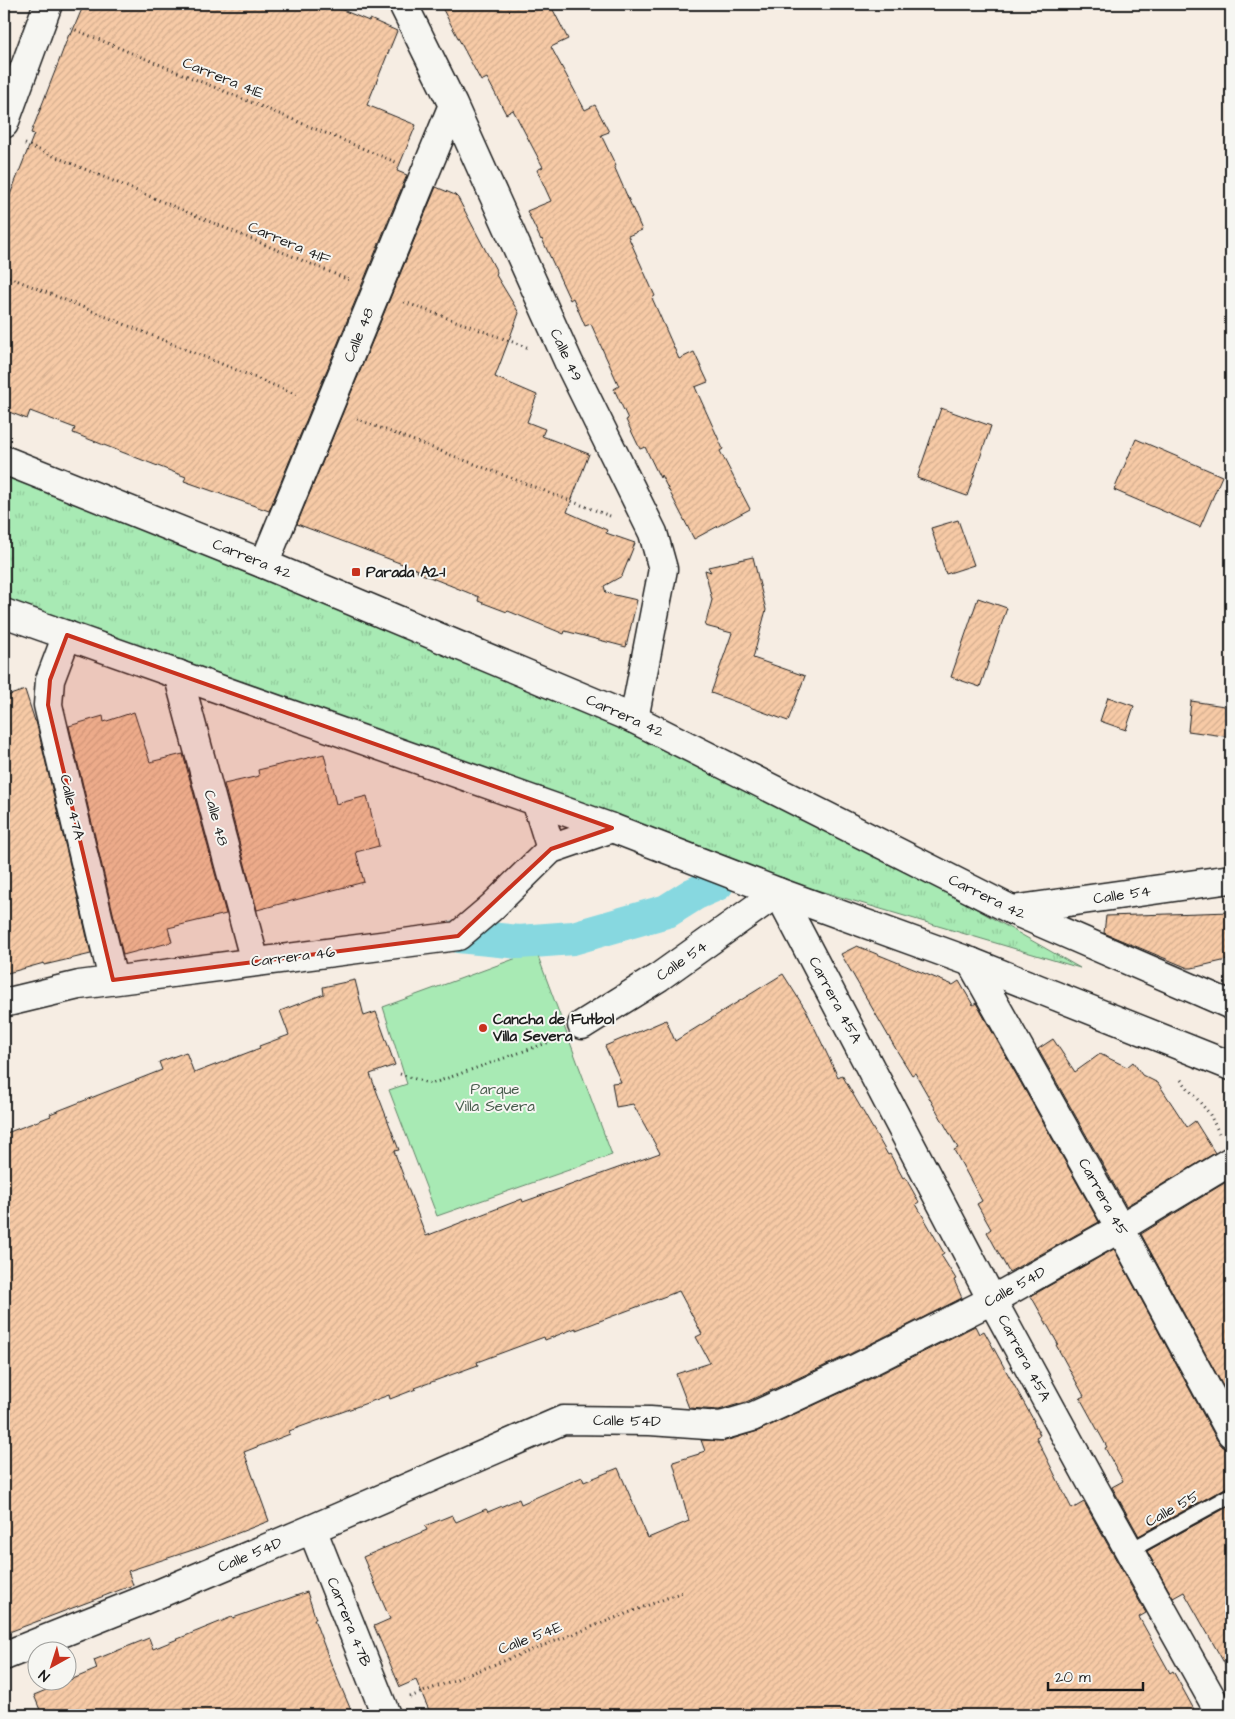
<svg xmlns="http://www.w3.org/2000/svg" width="1235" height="1719" font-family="'Architects Daughter',sans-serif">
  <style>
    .grass { fill: url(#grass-tufts); stroke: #628368 }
    .green { fill: #a8eab4; stroke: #628368 }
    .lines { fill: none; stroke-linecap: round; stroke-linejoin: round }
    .canal { stroke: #87d8e0; stroke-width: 34 }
    .building { fill: url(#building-hatch); stroke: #1c1c1c }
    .lane-casing { stroke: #1c1c1c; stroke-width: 18 }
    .street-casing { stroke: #1c1c1c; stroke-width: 31 }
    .secondary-casing { stroke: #1c1c1c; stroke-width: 31 }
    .path { stroke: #1c1c1c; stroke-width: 3; stroke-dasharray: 1 4; stroke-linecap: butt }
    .lane { stroke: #f6f6f2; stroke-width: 14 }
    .street { stroke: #f6f6f2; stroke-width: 28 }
    .secondary { stroke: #f6f6f2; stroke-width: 28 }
    .marked { fill: #c8321e; fill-opacity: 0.2; stroke: #c8321e; stroke-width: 4; stroke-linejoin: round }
    .poi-dot { fill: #c8321e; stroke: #f6f6f2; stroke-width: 2 }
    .labels { text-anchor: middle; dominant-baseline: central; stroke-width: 4; stroke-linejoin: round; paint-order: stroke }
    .street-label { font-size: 15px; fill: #1c1c1c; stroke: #f6f6f2 }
    .poi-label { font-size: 15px; font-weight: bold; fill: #1c1c1c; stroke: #f6f6f2; text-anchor: start }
    .park-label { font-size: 15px; fill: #465a4a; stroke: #f6f6f2 }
  </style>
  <defs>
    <pattern id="grass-tufts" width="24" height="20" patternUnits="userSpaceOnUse" patternTransform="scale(1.25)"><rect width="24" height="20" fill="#a8eab4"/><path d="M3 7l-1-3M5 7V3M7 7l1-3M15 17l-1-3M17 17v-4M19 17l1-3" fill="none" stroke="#90c89a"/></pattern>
    <pattern id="building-hatch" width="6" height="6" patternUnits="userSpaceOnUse" patternTransform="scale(1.25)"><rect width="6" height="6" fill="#f7caa6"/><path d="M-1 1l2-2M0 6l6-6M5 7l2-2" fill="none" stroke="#d3ad8e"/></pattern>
  </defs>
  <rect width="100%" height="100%" fill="#f6ede3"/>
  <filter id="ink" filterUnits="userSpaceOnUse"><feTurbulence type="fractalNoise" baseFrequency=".02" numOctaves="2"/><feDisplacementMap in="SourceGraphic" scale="10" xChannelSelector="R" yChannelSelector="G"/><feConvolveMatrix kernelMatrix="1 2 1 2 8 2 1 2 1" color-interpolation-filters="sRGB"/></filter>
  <g filter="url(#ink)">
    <path class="grass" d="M4,460l630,259 193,105 253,144 -324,-96 -752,-267z"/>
    <path class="green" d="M536,951l76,204 -175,61 -48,-126 18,-6 -24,-77z"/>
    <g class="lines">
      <path class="canal" d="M458,936l61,6 54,-4 94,-27 27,-17 23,-10"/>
    </g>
    <path class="building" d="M84,4h244l41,17 1,-2 27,12 -30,74 49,20 -19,46 10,4 -138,336 -85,-30 2,-4 -113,-44 2,-5 -45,-17 -3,8 -23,-9v-200l30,-76 -3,-1 28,-72 10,-27 2,1z
      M440,4h110l18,35 -17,8 34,63 10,-5 14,27 -8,3 15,31h-2l28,64 -14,6 27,60 -3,2 27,61 15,-7 14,30 -13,5 28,62 -3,2 30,58 -56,30 -33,-64 -1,3 -15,-31 -5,2 -14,-29 2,-1 -14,-30 5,-3 -28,-62 -6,2 -12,-28 -3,2 -28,-61 -1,1 -14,-29 24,-10 -14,-31 6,-3 -30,-57 -7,4 -19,-36 -6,3z
      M436,187l19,8 3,3 39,74 -1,3 23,38 -24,64 42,18 -10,27 18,7 -3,7 47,18 -22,58 40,18 -1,3 29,10 -13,33 -18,10 2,7 31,7 -11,47 -61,-16 -1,3 -56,-23 -1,1 -29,-11 1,-4 -62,-25 1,-2 -121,-46z
      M941,408l50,18 -24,70 -50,-18z
      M1136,439l86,37 -22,51 -86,-37z
      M958,520l16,45 -28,9 -15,-46z
      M753,557l13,53 -13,48 52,18 -17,45 -77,-28 21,-60 -27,-7 7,-26 -7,-30 6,2 -3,-5z
      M978,598l29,10 -27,79 -29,-10z
      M25,690l10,31h1l55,233 -47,11v-2l-40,11v-277z
      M1108,697l26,9 -8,24 -26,-9z
      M1191,701l40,6v30l-43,-6z
      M134,712l16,50 33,-8 43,160 -58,14 4,14 -49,13 -54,-229 34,-10 1,6z
      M324,754l12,50 31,-8 12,50 -23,6 8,30 -107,28 -33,-126 35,-8 -1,-6z
      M1231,912v47l-39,9h-4l-84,-35 2,-17z
      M857,946l96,39 6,-4 14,24 3,-2 123,219 -90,50 -22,-40 4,-3 -14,-25 5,-3 -28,-51 4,-2 -43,-75 -3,2 -15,-24 -56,-97z
      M783,974l24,38 31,65 4,-2 46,80 2,-1 13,24 2,-1 14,25 -3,2 28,49 -3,2 15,24 -2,1 8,18 -116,58 -100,46 -27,8 -30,-2 -13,-34 34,-11 -14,-26 6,-3 -23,-43 -103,39v-2l-31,12 -1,-3 -67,25 1,3 -63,23 1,1 -26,10 -1,-4 -100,36 1,3 -46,18 25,69 -67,26 -74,24 5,14 -129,49v-500l47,-18 -1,-2 112,-44 -3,-8 27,-10 8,21 66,-25 -1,-2 30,-11 -9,-24 44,-17 -1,-7 32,-7 9,36 12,-4 19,53 -25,9 29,76 -5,1 32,85 96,-37 1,3 137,-49 -27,-49 -17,3 -4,-24 9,-1 -16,-36 61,-26 9,21z
      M1053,1039l22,33 25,-18 27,13 6,-5 9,13 16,8 29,44 8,-6 20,32 -89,53 -88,-157z
      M1231,1179v222l-90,-167z
      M1114,1249l103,191 6,7 8,2v37l-4,1 -88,49 -27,-49 11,-6 -18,-33 2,-1 -27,-49 4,-2 -28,-51 2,-1 -27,-48z
      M975,1326l4,8 5,-3 50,90h-1l7,14 -4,2 36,72 12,-7 62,111 -7,4 31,56 3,-2 24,44h-766l-15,-35 -16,7 -26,-61 16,-7 -27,-62 64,-27 -2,-4 27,-11 4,7 30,-13 2,3 31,-13 2,5 61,-27 2,5 34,-14 30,70 41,-17 -16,-59 26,-8v-1l6,-2 -4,-11 24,1 33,-10 102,-47z
      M1231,1505v170l-47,-83 -11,6 -26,-47z
      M307,1592l9,27h-2l16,42 23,54h-311l-8,-20 63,-26 -3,-9 55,-22 4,11 79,-32 1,1z"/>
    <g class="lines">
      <defs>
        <path id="lane" d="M1129,1551l102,-56"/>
        <path id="street" d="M403,4l50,101 116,258 84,170 10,36 -29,150
          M4,124l44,-120
          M264,564l189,-459
          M67,635l-17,45 -2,25 65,275
          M178,674l77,288
          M536,801l15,48
          M1012,910l219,-31
          M971,962l149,266 111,205
          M4,1003l75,-18 379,-49 34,-29 59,-58 61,-21
          M582,1025l77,-48 119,-85 214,408 100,184 129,231
          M312,1529l74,186
          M4,1656l140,-56 168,-71 251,-109 87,1 71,5 31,-9 101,-47 139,-70 128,-72 111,-67"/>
        <path id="secondary" d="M4,460l260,104 370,155 378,191 219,95
          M4,613l608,215 166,64 193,70 260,104"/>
      </defs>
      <use href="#lane" class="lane-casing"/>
      <use href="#street" class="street-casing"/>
      <use href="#secondary" class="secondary-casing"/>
      <path class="path" d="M71,28l327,135
        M25,144l324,136
        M4,275l296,121
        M404,302l125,46
        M357,419l253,97
        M400,1074l31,10 127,-45
        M1181,1080l28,33 10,20
        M410,1697l275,-106"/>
      <use href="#lane" class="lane"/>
      <use href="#street" class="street"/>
      <use href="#secondary" class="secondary"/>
    </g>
  </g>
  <path class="marked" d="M67,635l545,193 -61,21 -93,87 -345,44 -65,-275 2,-25z"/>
  <g class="poi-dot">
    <rect x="351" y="567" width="10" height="10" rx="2.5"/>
    <circle cx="483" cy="1028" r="5"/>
  </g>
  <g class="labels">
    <g class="street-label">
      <text transform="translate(223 78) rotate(22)">Carrera 41E</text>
      <text transform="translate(289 243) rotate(23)">Carrera 41F</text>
      <text transform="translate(359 335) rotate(-68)">Calle 48</text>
      <text transform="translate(566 355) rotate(65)">Calle 49</text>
      <text transform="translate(252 559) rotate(22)">Carrera 42</text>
      <text transform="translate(625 716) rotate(24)">Carrera 42</text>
      <text transform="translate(72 807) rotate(77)">Calle 47A</text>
      <text transform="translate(216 818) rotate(75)">Calle 48</text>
      <text transform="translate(1122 895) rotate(-8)">Calle 54</text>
      <text transform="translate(987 897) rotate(26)">Carrera 42</text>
      <text transform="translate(293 957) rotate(-7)">Carrera 46</text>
      <text transform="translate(682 961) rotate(-35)">Calle 54</text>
      <text transform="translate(835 1000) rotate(62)">Carrera 45A</text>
      <text transform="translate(1103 1197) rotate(61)">Carrera 45</text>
      <text transform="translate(1015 1287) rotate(-29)">Calle 54D</text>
      <text transform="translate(1024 1358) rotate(62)">Carrera 45A</text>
      <text transform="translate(627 1421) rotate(1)">Calle 54D</text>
      <text transform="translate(1172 1509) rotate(-29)">Calle 55</text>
      <text transform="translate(250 1555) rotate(-23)">Calle 54D</text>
      <text transform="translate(349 1622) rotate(68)">Carrera 47B</text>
      <text transform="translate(530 1638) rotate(-21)">Calle 54E</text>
    </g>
    <g class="poi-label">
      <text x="366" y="572">Parada A2-1</text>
      <text x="493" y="1019">Cancha de Futbol<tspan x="493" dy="17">Villa Severa</tspan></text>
    </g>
    <g class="park-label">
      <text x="495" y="1089">Parque<tspan x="495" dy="17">Villa Severa</tspan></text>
    </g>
  </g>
  <rect width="1235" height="1719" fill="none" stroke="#f6f6f2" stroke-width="20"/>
  <rect x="10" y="10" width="1215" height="1699" fill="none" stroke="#1c1c1c" stroke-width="2" filter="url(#ink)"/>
  <g transform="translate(52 1666) rotate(219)"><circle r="24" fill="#f6f6f2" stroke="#9f9f9c"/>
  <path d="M0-4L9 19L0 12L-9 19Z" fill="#c8321e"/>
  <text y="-8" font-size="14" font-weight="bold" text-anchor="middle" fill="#1c1c1c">N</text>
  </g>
  <path d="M1048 1682v8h95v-8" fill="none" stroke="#1c1c1c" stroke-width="2.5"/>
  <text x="1055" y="1682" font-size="15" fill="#1c1c1c" stroke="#f6f6f2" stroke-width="4" paint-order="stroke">20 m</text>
</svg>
